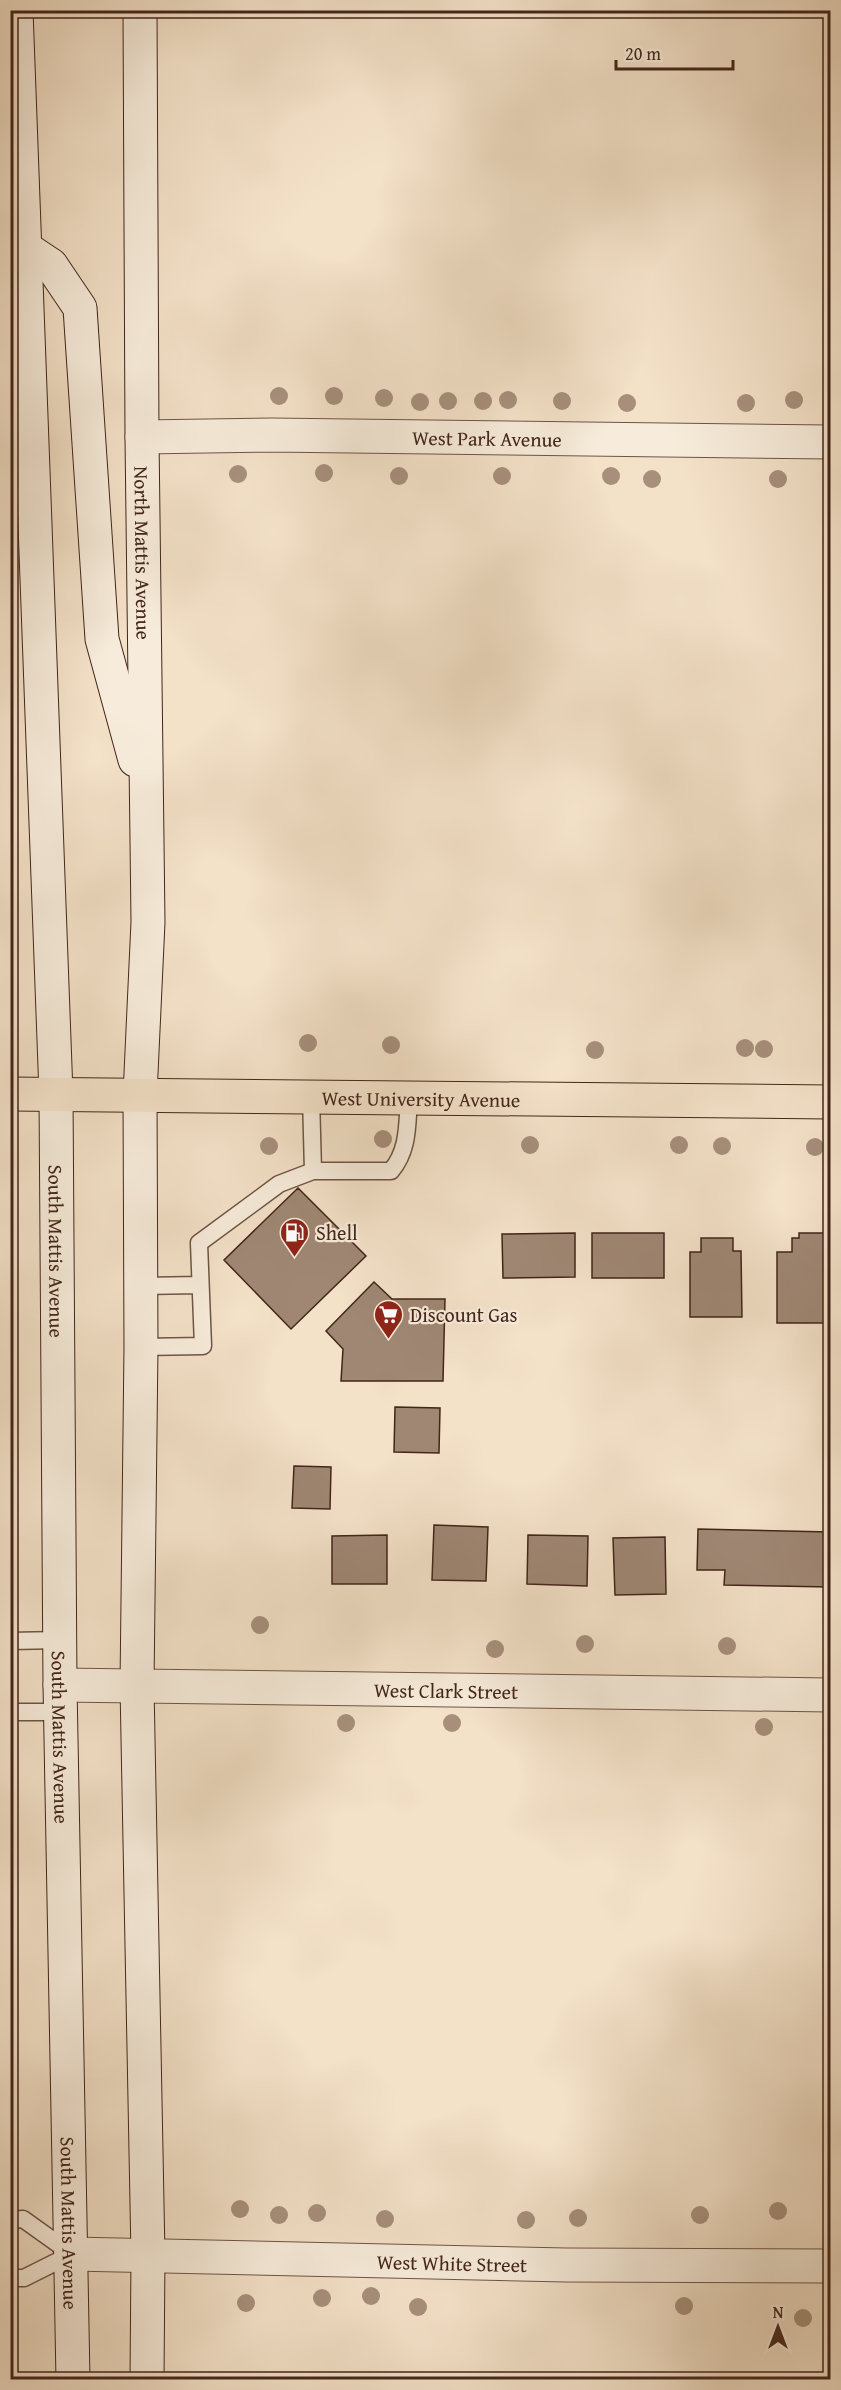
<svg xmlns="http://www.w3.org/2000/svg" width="841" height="2390" font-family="'Gentium Book Plus',serif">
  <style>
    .building { fill: #9f8774; stroke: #43251a; stroke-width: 1.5 }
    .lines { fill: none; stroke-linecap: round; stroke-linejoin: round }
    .service-casing { stroke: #6f5446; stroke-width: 19 }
    .minor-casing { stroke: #6f5446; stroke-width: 35 }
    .secondary-casing { stroke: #43251a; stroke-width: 35 }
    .primary-casing { stroke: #43251a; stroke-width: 35 }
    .service { stroke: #f7ecdb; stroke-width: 16 }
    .minor { stroke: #f7ecdb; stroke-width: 33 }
    .secondary { stroke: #f7ecdb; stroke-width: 33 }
    .primary { stroke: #f3e1c8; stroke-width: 33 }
    .tree { fill: #a78f7c }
    .labels { text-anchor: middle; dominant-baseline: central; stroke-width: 4.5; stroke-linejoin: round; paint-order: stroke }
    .street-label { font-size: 20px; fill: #43251a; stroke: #f7ecdb }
    .poi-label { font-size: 20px; fill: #43251a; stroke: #f7ecdb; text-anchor: start }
  </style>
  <rect width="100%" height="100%" fill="#f3e1c8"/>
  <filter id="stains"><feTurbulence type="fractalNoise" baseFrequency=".00333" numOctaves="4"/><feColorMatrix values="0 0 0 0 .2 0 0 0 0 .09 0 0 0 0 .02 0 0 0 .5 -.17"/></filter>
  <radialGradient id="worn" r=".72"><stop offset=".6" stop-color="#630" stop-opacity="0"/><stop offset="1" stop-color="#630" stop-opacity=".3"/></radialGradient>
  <path class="building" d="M298,1188l68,68 -75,73 -67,-69z
    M575,1233v44l-72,1 -1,-44z
    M592,1233h72v45h-72z
    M799,1233h30v90h-52v-71h15v-14h7z
    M701,1238h32v13h8l1,66h-52v-65h11z
    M374,1282l18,17h53l-2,82h-102l2,-32 -17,-18z
    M395,1407l45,1 -1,45 -45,-1z
    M294,1466l37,1 -1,42 -38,-1z
    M434,1525l54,2 -2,54 -54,-1z
    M698,1529l132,3v55l-106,-2 1,-15h-28z
    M387,1535v49h-55v-48z
    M528,1535l60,1 -1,50 -60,-2z
    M665,1537l1,57 -51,1 -2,-57z"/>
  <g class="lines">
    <defs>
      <path id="service" d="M313,1171h78c18,-21 16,-47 18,-73
        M141,1286l59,-1
        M141,1347l62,-1 -4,-103 80,-59 34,-13 -2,-74
        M10,1641l50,-1
        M10,1712h51
        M10,2220l13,-1 49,35 -48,24h-14"/>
      <g id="minor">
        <path id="s1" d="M142,437l129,-2 559,7"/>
        <path id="s2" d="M60,1685l770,10"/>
        <path id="s3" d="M72,2254l494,11 264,1"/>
      </g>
      <g id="secondary">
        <path id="s4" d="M16,10l40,1084 4,591 13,695"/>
        <path id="s5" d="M140,10l2,427 6,485 -8,173 1,252 -4,339 11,569 -1,125"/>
        <path d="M24,247l27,18 29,43 22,331 33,121"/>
      </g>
      <g id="primary">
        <path id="s6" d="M10,1094l820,8"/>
      </g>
    </defs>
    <use href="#service" class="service-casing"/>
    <use href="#minor" class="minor-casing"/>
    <use href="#secondary" class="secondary-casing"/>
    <use href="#primary" class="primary-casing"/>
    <use href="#service" class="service"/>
    <use href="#minor" class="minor"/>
    <use href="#secondary" class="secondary"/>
    <use href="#primary" class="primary"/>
  </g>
  <g class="tree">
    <circle cx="279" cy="396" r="9"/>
    <circle cx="334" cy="396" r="9"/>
    <circle cx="384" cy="398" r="9"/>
    <circle cx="508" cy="400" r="9"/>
    <circle cx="794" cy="400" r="9"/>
    <circle cx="448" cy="401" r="9"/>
    <circle cx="483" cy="401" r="9"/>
    <circle cx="562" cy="401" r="9"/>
    <circle cx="420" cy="402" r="9"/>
    <circle cx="627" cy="403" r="9"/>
    <circle cx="746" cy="403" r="9"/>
    <circle cx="324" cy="473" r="9"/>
    <circle cx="238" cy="474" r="9"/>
    <circle cx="399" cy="476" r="9"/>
    <circle cx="502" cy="476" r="9"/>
    <circle cx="611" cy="476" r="9"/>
    <circle cx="652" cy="479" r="9"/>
    <circle cx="778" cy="479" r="9"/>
    <circle cx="308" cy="1043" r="9"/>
    <circle cx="391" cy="1045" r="9"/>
    <circle cx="745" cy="1048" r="9"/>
    <circle cx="764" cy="1049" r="9"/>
    <circle cx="595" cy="1050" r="9"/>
    <circle cx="383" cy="1139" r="9"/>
    <circle cx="530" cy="1145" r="9"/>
    <circle cx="679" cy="1145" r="9"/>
    <circle cx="269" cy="1146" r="9"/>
    <circle cx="722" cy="1146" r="9"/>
    <circle cx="815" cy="1147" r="9"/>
    <circle cx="260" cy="1625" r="9"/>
    <circle cx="585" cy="1644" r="9"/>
    <circle cx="727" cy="1646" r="9"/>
    <circle cx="495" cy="1649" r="9"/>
    <circle cx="346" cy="1723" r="9"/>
    <circle cx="452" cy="1723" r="9"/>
    <circle cx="764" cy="1727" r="9"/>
    <circle cx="240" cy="2209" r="9"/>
    <circle cx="778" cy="2211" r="9"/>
    <circle cx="317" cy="2213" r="9"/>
    <circle cx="279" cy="2215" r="9"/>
    <circle cx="700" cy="2215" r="9"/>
    <circle cx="578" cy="2218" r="9"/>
    <circle cx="385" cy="2219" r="9"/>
    <circle cx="526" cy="2220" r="9"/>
    <circle cx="371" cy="2296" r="9"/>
    <circle cx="322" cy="2298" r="9"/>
    <circle cx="246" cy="2303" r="9"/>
    <circle cx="684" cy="2306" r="9"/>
    <circle cx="418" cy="2307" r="9"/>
    <circle cx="803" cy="2318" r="9"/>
  </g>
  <defs>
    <symbol id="fuel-pin" viewBox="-11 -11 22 30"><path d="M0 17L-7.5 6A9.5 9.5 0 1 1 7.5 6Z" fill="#8f2418" stroke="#f7ecdb"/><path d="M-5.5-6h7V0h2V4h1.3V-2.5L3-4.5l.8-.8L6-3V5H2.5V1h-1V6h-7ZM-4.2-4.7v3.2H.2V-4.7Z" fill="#fff"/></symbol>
    <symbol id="supermarket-pin" viewBox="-11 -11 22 30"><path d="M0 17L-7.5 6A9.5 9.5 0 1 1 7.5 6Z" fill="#8f2418" stroke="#f7ecdb"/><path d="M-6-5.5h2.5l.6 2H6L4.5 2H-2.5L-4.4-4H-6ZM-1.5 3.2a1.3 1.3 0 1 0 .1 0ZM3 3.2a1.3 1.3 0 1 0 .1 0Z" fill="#fff"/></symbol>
  </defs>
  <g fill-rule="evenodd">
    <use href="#fuel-pin" x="278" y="1216" width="33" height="45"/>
    <use href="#supermarket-pin" x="372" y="1298" width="33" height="45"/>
  </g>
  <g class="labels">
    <g class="street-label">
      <text stroke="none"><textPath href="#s1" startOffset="345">West Park Avenue</textPath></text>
      <text stroke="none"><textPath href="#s5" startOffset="543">North Mattis Avenue</textPath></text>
      <text stroke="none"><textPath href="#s6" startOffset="411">West University Avenue</textPath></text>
      <text stroke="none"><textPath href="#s4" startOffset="1242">South Mattis Avenue</textPath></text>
      <text stroke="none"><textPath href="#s2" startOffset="386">West Clark Street</textPath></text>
      <text stroke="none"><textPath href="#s4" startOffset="1728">South Mattis Avenue</textPath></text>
      <text stroke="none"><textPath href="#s4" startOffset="2214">South Mattis Avenue</textPath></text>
      <text stroke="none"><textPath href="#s3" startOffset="380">West White Street</textPath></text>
    </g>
    <g class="poi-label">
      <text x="316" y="1232">Shell</text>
      <text x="410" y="1314">Discount Gas</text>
    </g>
  </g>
  <rect width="841" height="2390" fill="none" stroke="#f3e1c8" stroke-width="36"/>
  <rect x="12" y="12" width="817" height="2366" fill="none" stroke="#43251a" stroke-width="3"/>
  <rect x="18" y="18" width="805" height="2354" fill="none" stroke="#43251a" stroke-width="1.5"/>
  <g transform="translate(778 2327)" stroke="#f7ecdb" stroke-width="4.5" paint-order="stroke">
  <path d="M0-4.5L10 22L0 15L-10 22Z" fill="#43251a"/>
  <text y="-9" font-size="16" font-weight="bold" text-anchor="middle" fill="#43251a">N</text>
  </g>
  <path d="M616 60v9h117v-9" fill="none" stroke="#43251a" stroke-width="3"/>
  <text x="625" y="60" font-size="18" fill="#43251a" stroke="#f7ecdb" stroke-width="4.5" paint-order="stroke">20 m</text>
  <rect width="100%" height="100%" filter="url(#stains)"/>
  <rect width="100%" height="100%" fill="url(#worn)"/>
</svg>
